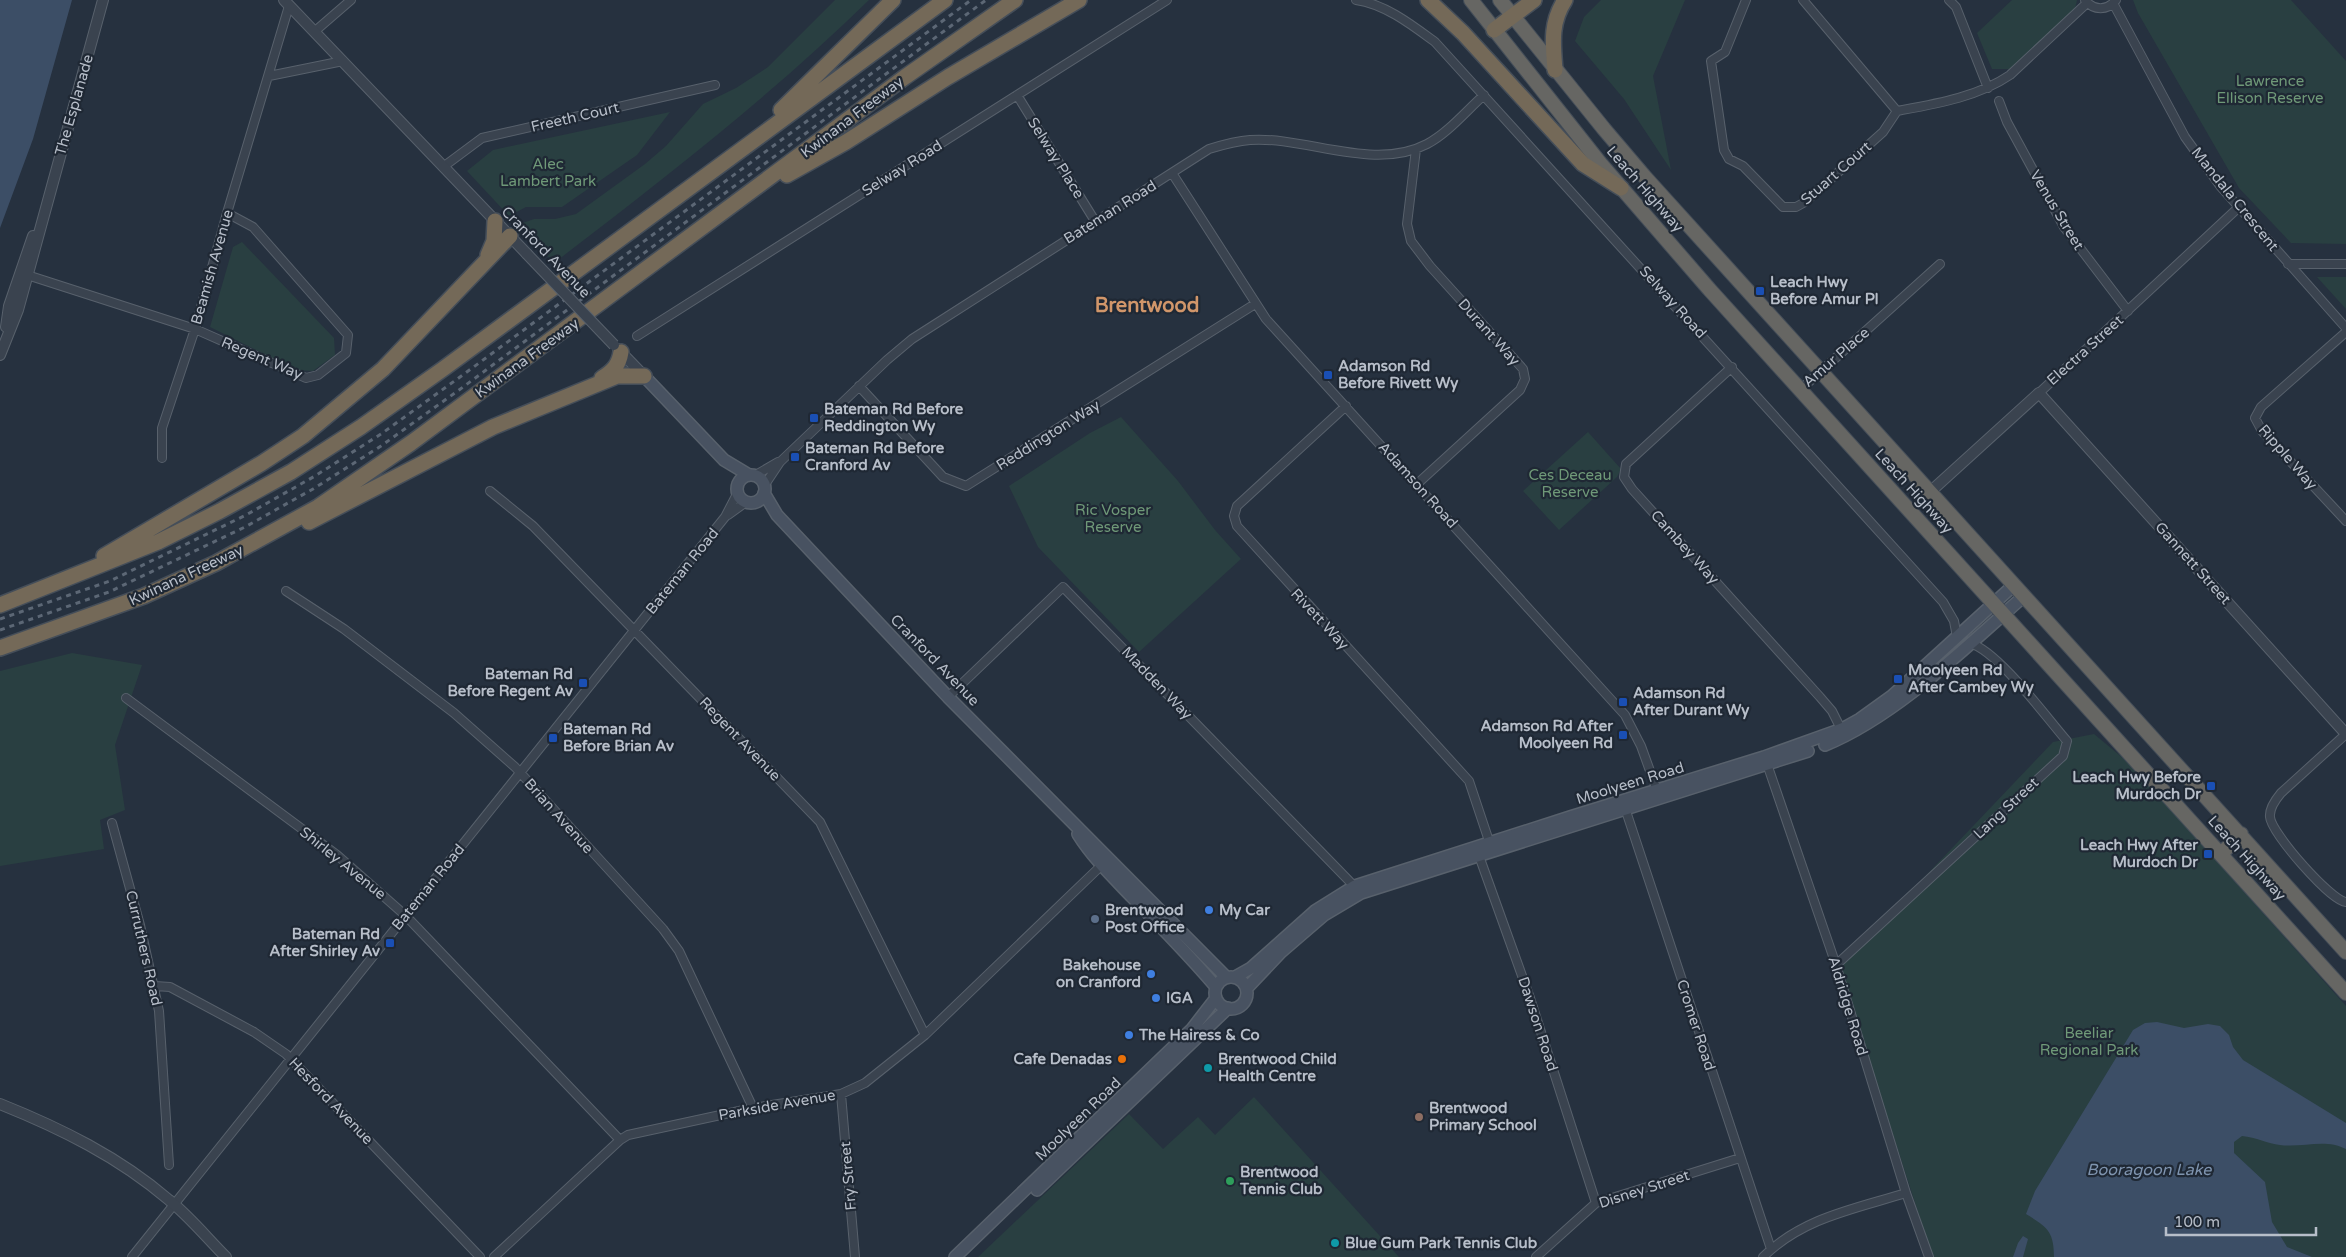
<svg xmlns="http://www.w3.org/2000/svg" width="2346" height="1257" font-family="'Varela Round',sans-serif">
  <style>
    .green { fill: #293f41 }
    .water { fill: #3c4e66 }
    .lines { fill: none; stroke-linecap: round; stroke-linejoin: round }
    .minor-casing { stroke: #58616c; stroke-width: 10 }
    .tertiary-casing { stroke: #58616c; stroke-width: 12 }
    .secondary-casing { stroke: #58616c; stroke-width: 14 }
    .trunk-casing { stroke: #454e59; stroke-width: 16 }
    .motorway-casing { stroke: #454e59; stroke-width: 18 }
    .minor { stroke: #3a434f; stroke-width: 8 }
    .tertiary { stroke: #3a434f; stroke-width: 10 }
    .secondary { stroke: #485261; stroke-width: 11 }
    .trunk { stroke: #666663; stroke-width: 14 }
    .motorway { stroke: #746958; stroke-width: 15 }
    .rail { stroke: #5c6775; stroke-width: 3; stroke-dasharray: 5 5; stroke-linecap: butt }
    .tertiary-bridge-casing { stroke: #58616c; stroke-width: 12; stroke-linecap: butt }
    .tertiary-bridge { stroke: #3a434f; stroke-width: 10 }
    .transit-dot { fill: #1a4fb4; stroke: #1f2834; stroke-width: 2 }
    .shop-dot { fill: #3f7fe0; stroke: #1f2834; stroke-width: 2 }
    .service-dot { fill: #5c6f8a; stroke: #1f2834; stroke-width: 2 }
    .food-dot { fill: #e8710a; stroke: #1f2834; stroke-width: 2 }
    .culture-dot { fill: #0f9aa8; stroke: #1f2834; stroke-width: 2 }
    .education-dot { fill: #8d6e63; stroke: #1f2834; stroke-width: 2 }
    .leisure-dot { fill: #2e9e5b; stroke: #1f2834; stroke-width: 2 }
    .labels { text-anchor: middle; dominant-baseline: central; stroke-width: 4.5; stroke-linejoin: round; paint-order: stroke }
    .park-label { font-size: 15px; fill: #6f9978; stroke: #1f2834 }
    .street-label { font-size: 15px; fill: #b7bec9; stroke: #1f2834 }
    .poi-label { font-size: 15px; font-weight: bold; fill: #b7bec9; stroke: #1f2834; text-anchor: start }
    .water-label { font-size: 16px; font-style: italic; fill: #7f94af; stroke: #1f2834 }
    .district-label { font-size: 20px; font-weight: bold; fill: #d1966a; stroke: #1f2834 }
  </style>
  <rect width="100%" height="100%" fill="#26313f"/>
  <path class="green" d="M835,0h34c-98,96 -207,180 -315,263l-37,-38 17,-6h21l21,-5 69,-50 21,-18 37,-42 33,-16 32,-21z
    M1601,0h84l-32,76 18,94 -47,-71 -49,-58 9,-24z
    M2012,0h65l-2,9 -65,60h-18l-15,-36z
    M2133,0h158l55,61v183l-55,-1 -52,-55 -101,-175z
    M670,112l-33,43 -75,52h-36l-17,9 -42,-45 26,-21z
    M242,242l92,96 1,17 -22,16 -17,-1 -86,-43 23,-80z
    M2317,277h29v32z
    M1121,417l57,64 37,49 26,29 -102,93 -101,-105 -29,-61 81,-53z
    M1588,432l33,37 -4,8 -58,53 -36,-39z
    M72,653l70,12 -27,80 10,65 -25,10 4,29 -104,17v-195z
    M2094,734l35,29 217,243v251h-412l-4,-8 -88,-272 2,-13 12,-15 197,-207z
    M1254,1097l145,160h-421l151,-143 34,35 35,-32 17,18z"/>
  <path class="water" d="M0,0h72l-39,139 -33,89z
    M2157,1022l27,6 24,-4 12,2 9,9 4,12 10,13 103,63v26c-21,-11 -43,-1 -66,-4 -12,-1 -24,-8 -38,-9l-8,6v11l31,29 7,40 15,25 25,10h-258c0,-26 -7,-30 -28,-43l9,-23 98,-161 12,-7z
    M2023,1236l5,3 -5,18h-10l5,-14z"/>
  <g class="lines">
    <defs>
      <path id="minor" d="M1356,0c29,4 56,25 79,42l508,560 11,19 3,16
        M1746,0l-21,52 -14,9 13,89 5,9 14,7 40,41h13l9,-5 78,-70 14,-21
        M1803,0l94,111
        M1949,0l7,7 32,81
        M2085,0c9,11 22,11 31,0
        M2113,3l72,134 36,50 125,141
        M314,32l37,-32
        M269,76l74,-15
        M1017,95l78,126
        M1999,101l8,21 57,105 64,84
        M1897,111c38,-7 81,-14 113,-36l77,-72
        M1416,149l-9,75 4,17 19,25 93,103 2,10 -5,11 -103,94
        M443,167l39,-29 233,-53
        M1172,173l94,146 359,396 16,31 17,47
        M2288,264h58
        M24,274l171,55 111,49 12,-3 28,-22 2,-18 -95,-108 -26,-14
        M2346,332l-85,75 -6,11 7,13 84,90
        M637,336l530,-336
        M1732,367l-106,97 -2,13 8,12 188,208 12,14 11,22
        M859,386l84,91 23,9 289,-182
        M1800,390l140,-126
        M2039,393l200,-186
        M1346,406l-109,100 -3,10 3,10 232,255 22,66
        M162,458v-30l33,-99 32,-116 62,-207
        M754,476l24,-14
        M764,486l16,-24 107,-102 25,-21 297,-190c13,-4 26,-8 41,-9 56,-4 124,32 177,4 21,-11 39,-33 57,-49
        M490,491l43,35 287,296 105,213
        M728,515l18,-13
        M286,591l58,38 110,84 61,54 148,162 16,22 74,157
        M948,697l115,-110 293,301
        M126,698l211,157 69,61 214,224
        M2346,734l-65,59c-5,6 -12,15 -11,24 1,16 61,84 76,85
        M1766,761l70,204 70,228 23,64
        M1624,805l147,444
        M112,823l28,102 19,86 10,154
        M1478,853l52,145 66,205
        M1836,965l227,-209 4,-15c-21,-24 -68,-89 -97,-98
        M155,986l15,1 84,45 32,22 194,203
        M841,1094l14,163
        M132,1257l593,-740 13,-25
        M494,1257l126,-117 8,-5 125,-27 88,-14 24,-11 60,-48 180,-173
        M1536,1257l60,-54 144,-45
        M1763,1257c39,-39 91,-48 143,-64"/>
      <path id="tertiary" d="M284,0l243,254
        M6,327l3,-21 24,-70
        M618,349l26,27
        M0,355l18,-45 85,-310
        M1930,492l109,-99 307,341
        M0,1104c60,24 119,53 169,96 21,17 38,38 57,57"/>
      <path id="secondary" d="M644,376l80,84 25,15
        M737 489a14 14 0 1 1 28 0a14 14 0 1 1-28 0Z
        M764,493l13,22 171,182 278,280
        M1825,745c71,-29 141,-98 199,-149
        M1078,834c15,24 35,43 55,64 28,29 57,58 83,89
        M1235,977l16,-9 64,-57 40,-25 215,-69 194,-60 78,-28 18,-10 32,-23 122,-111
        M1215 993a16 16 0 1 1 32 0a16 16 0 1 1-32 0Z
        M1247,988l34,-36 43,-37 37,-22 447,-142
        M1037,1190l191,-182
        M955,1257l237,-228 24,-31"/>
      <path id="trunk" d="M1471,0l129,163 109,126 637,704
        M1500,0l104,129 40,47 702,776
        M2221,854l20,-20"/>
      <path id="motorway" d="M1428,0l35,33 120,131 38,24
        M1494,30l40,-30
        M1555,70c-2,-26 -5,-47 10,-70
        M781,110l112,-110
        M787,175l59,-33 102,-65 131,-77
        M488,255l6,-14 1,-20
        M602,378c11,-7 17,-13 19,-26
        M309,522l184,-95 124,-51h27
        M104,556l158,-93 41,-27 80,-67 127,-133
        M0,605l158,-63 62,-31 71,-39 70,-45 82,-58 502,-369
        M0,648l144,-52 72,-33 102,-56 93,-64 494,-366 110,-77"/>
    </defs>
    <use href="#minor" class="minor-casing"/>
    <use href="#tertiary" class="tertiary-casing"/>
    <use href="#secondary" class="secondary-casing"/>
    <use href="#trunk" class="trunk-casing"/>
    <use href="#motorway" class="motorway-casing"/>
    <use href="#minor" class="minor"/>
    <use href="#tertiary" class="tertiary"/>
    <use href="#secondary" class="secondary"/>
    <use href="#trunk" class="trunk"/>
    <use href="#motorway" class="motorway"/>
    <path class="rail" d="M0,619l110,-38 136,-66 69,-39 66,-42 79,-57 511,-377
      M0,630l109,-38 136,-65 68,-38 68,-43 78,-56 527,-390"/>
    <defs>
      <path id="tertiary-bridge" d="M527,254l87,91"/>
    </defs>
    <use href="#tertiary-bridge" class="tertiary-bridge-casing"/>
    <use href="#tertiary-bridge" class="tertiary-bridge"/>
  </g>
  <g class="transit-dot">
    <rect x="1755" y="286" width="10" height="10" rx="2.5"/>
    <rect x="1323" y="370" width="10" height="10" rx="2.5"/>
    <rect x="809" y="413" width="10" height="10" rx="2.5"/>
    <rect x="790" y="452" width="10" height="10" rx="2.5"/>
    <rect x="1893" y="674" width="10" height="10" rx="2.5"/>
    <rect x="578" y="678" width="10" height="10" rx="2.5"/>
    <rect x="1618" y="697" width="10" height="10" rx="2.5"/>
    <rect x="1618" y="730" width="10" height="10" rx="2.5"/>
    <rect x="548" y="733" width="10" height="10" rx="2.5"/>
    <rect x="2206" y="781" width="10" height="10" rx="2.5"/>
    <rect x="2203" y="849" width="10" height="10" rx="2.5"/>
    <rect x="385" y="938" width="10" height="10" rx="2.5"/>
  </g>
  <g class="shop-dot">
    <circle cx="1209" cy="910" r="5"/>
    <circle cx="1151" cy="974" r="5"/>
    <circle cx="1156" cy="998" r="5"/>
    <circle cx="1129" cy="1035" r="5"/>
  </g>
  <circle class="service-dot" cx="1095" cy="919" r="5"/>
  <circle class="food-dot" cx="1122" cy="1059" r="5"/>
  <g class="culture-dot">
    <circle cx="1208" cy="1068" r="5"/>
    <circle cx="1335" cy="1243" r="5"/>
  </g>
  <circle class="education-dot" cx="1419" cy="1117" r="5"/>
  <circle class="leisure-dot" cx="1230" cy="1181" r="5"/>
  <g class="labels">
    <g class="park-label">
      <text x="2270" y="81">Lawrence<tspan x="2270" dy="17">Ellison Reserve</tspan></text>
      <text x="548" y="164">Alec<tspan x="548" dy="17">Lambert Park</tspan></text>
      <text x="1570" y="475">Ces Deceau<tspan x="1570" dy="17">Reserve</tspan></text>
      <text x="1113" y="510">Ric Vosper<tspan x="1113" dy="17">Reserve</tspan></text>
      <text x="2089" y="1033">Beeliar<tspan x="2089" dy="17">Regional Park</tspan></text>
    </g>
    <g class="street-label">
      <text transform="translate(74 105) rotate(-74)">The Esplanade</text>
      <text transform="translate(575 117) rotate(-13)">Freeth Court</text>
      <text transform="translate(852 117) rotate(-37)">Kwinana Freeway</text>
      <text transform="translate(1056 158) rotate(58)">Selway Place</text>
      <text transform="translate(902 168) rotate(-32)">Selway Road</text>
      <text transform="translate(1836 173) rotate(-41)">Stuart Court</text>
      <text transform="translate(1645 189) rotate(49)">Leach Highway</text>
      <text transform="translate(2235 199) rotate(51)">Mandala Crescent</text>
      <text transform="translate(2057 210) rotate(59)">Venus Street</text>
      <text transform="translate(1110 212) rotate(-32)">Bateman Road</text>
      <text transform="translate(546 252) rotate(46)">Cranford Avenue</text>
      <text transform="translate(212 267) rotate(-74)">Beamish Avenue</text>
      <text transform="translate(1673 302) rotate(48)">Selway Road</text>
      <text transform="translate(1489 332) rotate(48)">Durant Way</text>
      <text transform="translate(2085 350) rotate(-42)">Electra Street</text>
      <text transform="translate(1836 357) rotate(-41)">Amur Place</text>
      <text transform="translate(262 358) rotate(23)">Regent Way</text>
      <text transform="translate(527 358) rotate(-36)">Kwinana Freeway</text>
      <text transform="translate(1048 435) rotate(-32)">Reddington Way</text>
      <text transform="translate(2288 457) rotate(49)">Ripple Way</text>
      <text transform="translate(1418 485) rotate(48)">Adamson Road</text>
      <text transform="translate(1914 491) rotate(48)">Leach Highway</text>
      <text transform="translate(1685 547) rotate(48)">Cambey Way</text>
      <text transform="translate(2193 563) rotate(48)">Gannett Street</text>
      <text transform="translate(682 571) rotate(-51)">Bateman Road</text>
      <text transform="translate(186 575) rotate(-25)">Kwinana Freeway</text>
      <text transform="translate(1320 619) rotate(47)">Rivett Way</text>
      <text transform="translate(935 660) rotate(46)">Cranford Avenue</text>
      <text transform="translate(1157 683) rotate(46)">Madden Way</text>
      <text transform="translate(740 739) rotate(46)">Regent Avenue</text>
      <text transform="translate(1630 783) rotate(-17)">Moolyeen Road</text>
      <text transform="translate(2006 808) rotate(-43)">Lang Street</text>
      <text transform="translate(559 816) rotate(48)">Brian Avenue</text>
      <text transform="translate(2247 858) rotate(48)">Leach Highway</text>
      <text transform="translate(343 863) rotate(39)">Shirley Avenue</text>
      <text transform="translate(428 887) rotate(-51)">Bateman Road</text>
      <text transform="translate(144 948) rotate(77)">Curruthers Road</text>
      <text transform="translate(1848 1006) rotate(73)">Aldridge Road</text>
      <text transform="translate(1538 1024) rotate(72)">Dawson Road</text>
      <text transform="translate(1696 1025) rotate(72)">Cromer Road</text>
      <text transform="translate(331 1101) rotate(46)">Hesford Avenue</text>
      <text transform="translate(777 1105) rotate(-10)">Parkside Avenue</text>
      <text transform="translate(1078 1119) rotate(-44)">Moolyeen Road</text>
      <text transform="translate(848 1176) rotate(-95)">Fry Street</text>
      <text transform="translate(1644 1189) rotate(-18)">Disney Street</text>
    </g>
    <g class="poi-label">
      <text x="1770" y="282">Leach Hwy<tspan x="1770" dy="17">Before Amur Pl</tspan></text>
      <text x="1338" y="366">Adamson Rd<tspan x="1338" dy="17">Before Rivett Wy</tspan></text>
      <text x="824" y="409">Bateman Rd Before<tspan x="824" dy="17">Reddington Wy</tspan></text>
      <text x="805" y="448">Bateman Rd Before<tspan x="805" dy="17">Cranford Av</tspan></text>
      <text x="1908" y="670">Moolyeen Rd<tspan x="1908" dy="17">After Cambey Wy</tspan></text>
      <text x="573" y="674" text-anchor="end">Bateman Rd<tspan x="573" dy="17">Before Regent Av</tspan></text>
      <text x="1633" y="693">Adamson Rd<tspan x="1633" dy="17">After Durant Wy</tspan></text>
      <text x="1613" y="726" text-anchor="end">Adamson Rd After<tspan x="1613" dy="17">Moolyeen Rd</tspan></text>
      <text x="563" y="729">Bateman Rd<tspan x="563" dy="17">Before Brian Av</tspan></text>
      <text x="2201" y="777" text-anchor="end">Leach Hwy Before<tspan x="2201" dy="17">Murdoch Dr</tspan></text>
      <text x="2198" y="845" text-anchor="end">Leach Hwy After<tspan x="2198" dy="17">Murdoch Dr</tspan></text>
      <text x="1105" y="910">Brentwood<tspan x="1105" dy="17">Post Office</tspan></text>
      <text x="1219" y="910">My Car</text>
      <text x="380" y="934" text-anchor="end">Bateman Rd<tspan x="380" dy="17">After Shirley Av</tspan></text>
      <text x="1141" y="965" text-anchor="end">Bakehouse<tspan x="1141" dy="17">on Cranford</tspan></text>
      <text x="1166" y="998">IGA</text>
      <text x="1139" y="1035">The Hairess &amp; Co</text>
      <text x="1112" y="1059" text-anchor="end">Cafe Denadas</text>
      <text x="1218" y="1059">Brentwood Child<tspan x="1218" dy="17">Health Centre</tspan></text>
      <text x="1429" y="1108">Brentwood<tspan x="1429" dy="17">Primary School</tspan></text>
      <text x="1240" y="1172">Brentwood<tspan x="1240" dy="17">Tennis Club</tspan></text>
      <text x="1345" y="1243">Blue Gum Park Tennis Club</text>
    </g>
    <g class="water-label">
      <text x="2149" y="1170">Booragoon Lake</text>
    </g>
    <g class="district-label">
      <text x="1147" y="306">Brentwood</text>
    </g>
  </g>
  <path d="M2166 1227v8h150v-8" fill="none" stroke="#b7bec9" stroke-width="2.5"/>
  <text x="2174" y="1227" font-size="15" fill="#b7bec9" stroke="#1f2834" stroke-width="4" paint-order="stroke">100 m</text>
</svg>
